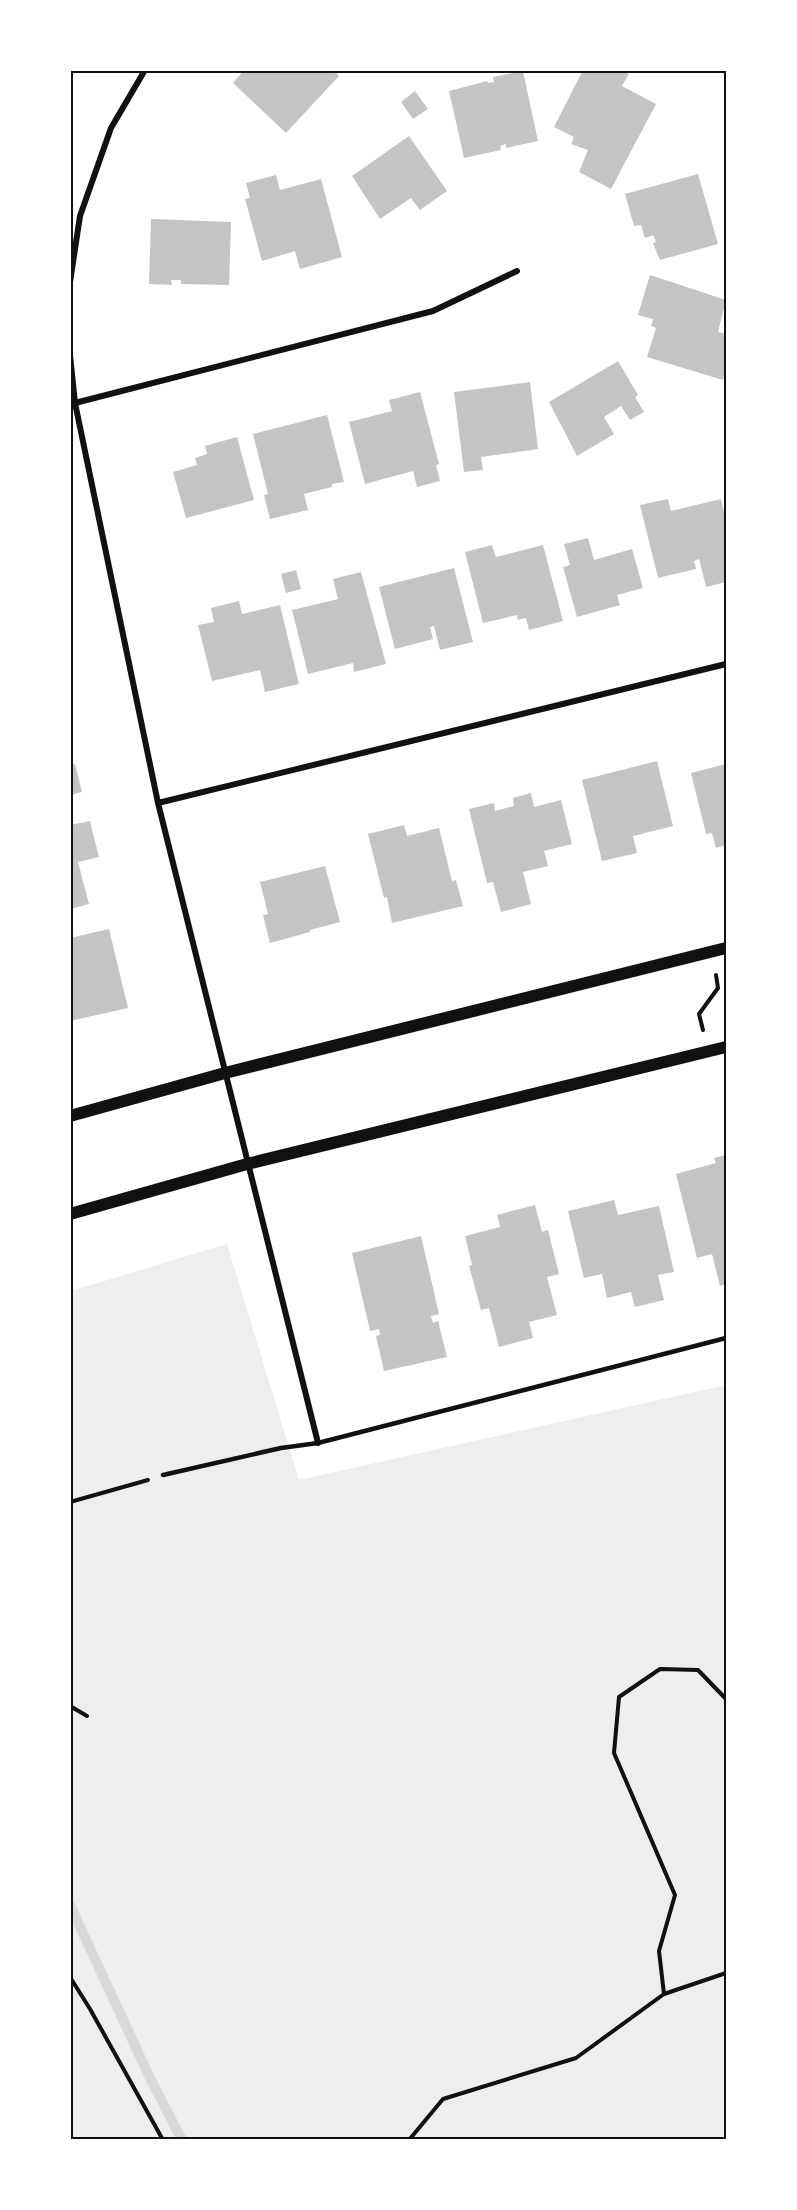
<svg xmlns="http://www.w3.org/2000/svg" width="797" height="2210" font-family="'Exo 2',sans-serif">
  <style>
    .green { fill: #eee }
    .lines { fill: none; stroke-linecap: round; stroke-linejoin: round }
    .stream { stroke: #d9d9d9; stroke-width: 10 }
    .building { fill: #c4c4c4 }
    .path { stroke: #111; stroke-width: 4 }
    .service { stroke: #111; stroke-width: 4.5 }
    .minor { stroke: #111; stroke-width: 6 }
    .secondary { stroke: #111; stroke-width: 12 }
    .neatline { fill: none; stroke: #111; stroke-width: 2 }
  </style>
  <rect width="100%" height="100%" fill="#fff"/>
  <path class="green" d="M227,1244l72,236 427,-95v754l-655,1v-849z"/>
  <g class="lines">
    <path class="stream" d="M70,1905l79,171 33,64"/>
  </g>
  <path class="building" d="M244,70h90l5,6 -53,57 -53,-50z
    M583,70h38l8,4 -7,12 34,18 -45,85 -32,-17 9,-22 -17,-6 3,-7 -20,-10z
    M523,71l15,70 -32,7v-4l-6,2 1,4 -37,8 -15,-67 38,-10 1,2 6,-1 -1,-5z
    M415,91l13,18 -15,10 -12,-17z
    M409,136l38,55 -27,19 -9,-12 -31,21 -28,-43z
    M698,174l20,70 -58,16 -7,-17 3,-1 -3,-7 -8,3 -4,-13 -7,1 -9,-32z
    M276,175l4,15 41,-11 21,78 -42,12 -5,-18 -33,10 -17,-62 5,-1 -4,-15z
    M151,219l80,3 -2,63 -48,-1v-4h-10l1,5 -23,-1z
    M650,275l76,25 -8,32 8,2v33l-3,13 -76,-23 9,-29 -5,-2 2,-7 -15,-4z
    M618,361l20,34 -3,2 9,15 -14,8 -9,-14 -17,11 10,17 -37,22 -28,-54z
    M530,382l8,67 -57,8 2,13 -19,2 -10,-80z
    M420,392l19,72 -3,1 4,16 -23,6 -4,-16 -48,13 -16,-62 43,-11 -3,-11z
    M327,415l17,67 -12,2v3l-28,7 4,16 -38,9 -6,-24 4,-1 -15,-60z
    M237,437l17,63 -68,18 -13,-46 24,-7 -2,-7 12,-4 -2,-8z
    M668,499l3,12 50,-12 5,22v61l-20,5 -7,-28 -5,2 2,8 -38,9 -18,-73z
    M588,538l6,22 38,-11 11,39 -26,7 3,10 -43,12 -14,-50 7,-2 -6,-21z
    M492,545l4,12 47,-12 20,76 -34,9 -3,-12 -8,2 -1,-5 -34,8 -18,-71z
    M454,568l19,74 -33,8 -6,-24 -4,1 3,12 -38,10 -16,-62z
    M296,570l5,19 -15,4 -5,-19z
    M361,572l25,92 -32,8 -1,-9 -45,11 -16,-64 46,-11 -5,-20z
    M239,601l3,13 38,-9 19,79 -34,8 -5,-22 -48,11 -14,-56 16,-3 -3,-14z
    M657,761l16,65 -40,10 4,17 -35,8 -20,-81z
    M75,764l7,28 -12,3v-30z
    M726,764v81l-10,3 -4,-15 -6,1 -15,-61z
    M531,793l3,14 27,-7 11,44 -28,7 4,15 -25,6 8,32 -30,8 -8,-30 -6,1 -18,-74 25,-6 1,8 19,-5 -1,-8z
    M90,821l9,36 -21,5 11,42 -19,5v-84z
    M404,825l3,11 32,-8 13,53 4,-1 7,26 -71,17 -5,-26 -3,1 -16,-64z
    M325,866l15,56 -30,8v2l-40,11 -7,-28 5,-1 -8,-32z
    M109,929l19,79 -58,13v-83z
    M726,1155v129l-6,2 -8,-32 -15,4 -21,-84 40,-11 -2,-5z
    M614,1200l4,15 41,-9 15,66 -16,3 6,25 -29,7 -4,-15 -24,6 -5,-24 -18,4 -16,-67z
    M535,1205l7,27 6,-2 11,44 -12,3 10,38 -28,7 4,16 -34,9 -10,-39 -8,2 -12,-44 3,-1 -7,-29 35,-9 -3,-12z
    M421,1236l18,78 -8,2 2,7 5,-2 9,36 -63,14 -8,-35 4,-1 -1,-6 -9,2 -18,-78z"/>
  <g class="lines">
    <path class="path" d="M703,1030l-4,-16 19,-26 -2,-13
      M70,1502l78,-22
      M70,1706l17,10
      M70,1977l20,32 73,131
      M664,1994l-5,-43 16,-56 -61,-142 5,-56 41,-28 38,1 28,29
      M409,2140l34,-41 133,-41 88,-64 62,-21"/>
    <path class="service" d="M163,1475l118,-27 37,-5 408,-105"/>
    <path class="minor" d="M70,282l10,-66 31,-88 34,-58
      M70,355l5,48 83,400 160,640
      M75,403l358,-92 84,-40
      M158,803l568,-139"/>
    <path class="secondary" d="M70,1116l155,-43 501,-125
      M70,1214l177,-50 479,-117"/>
  </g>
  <rect width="797" height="2210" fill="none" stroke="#ffffff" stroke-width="144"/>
  <rect x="72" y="72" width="653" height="2066" class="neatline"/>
</svg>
